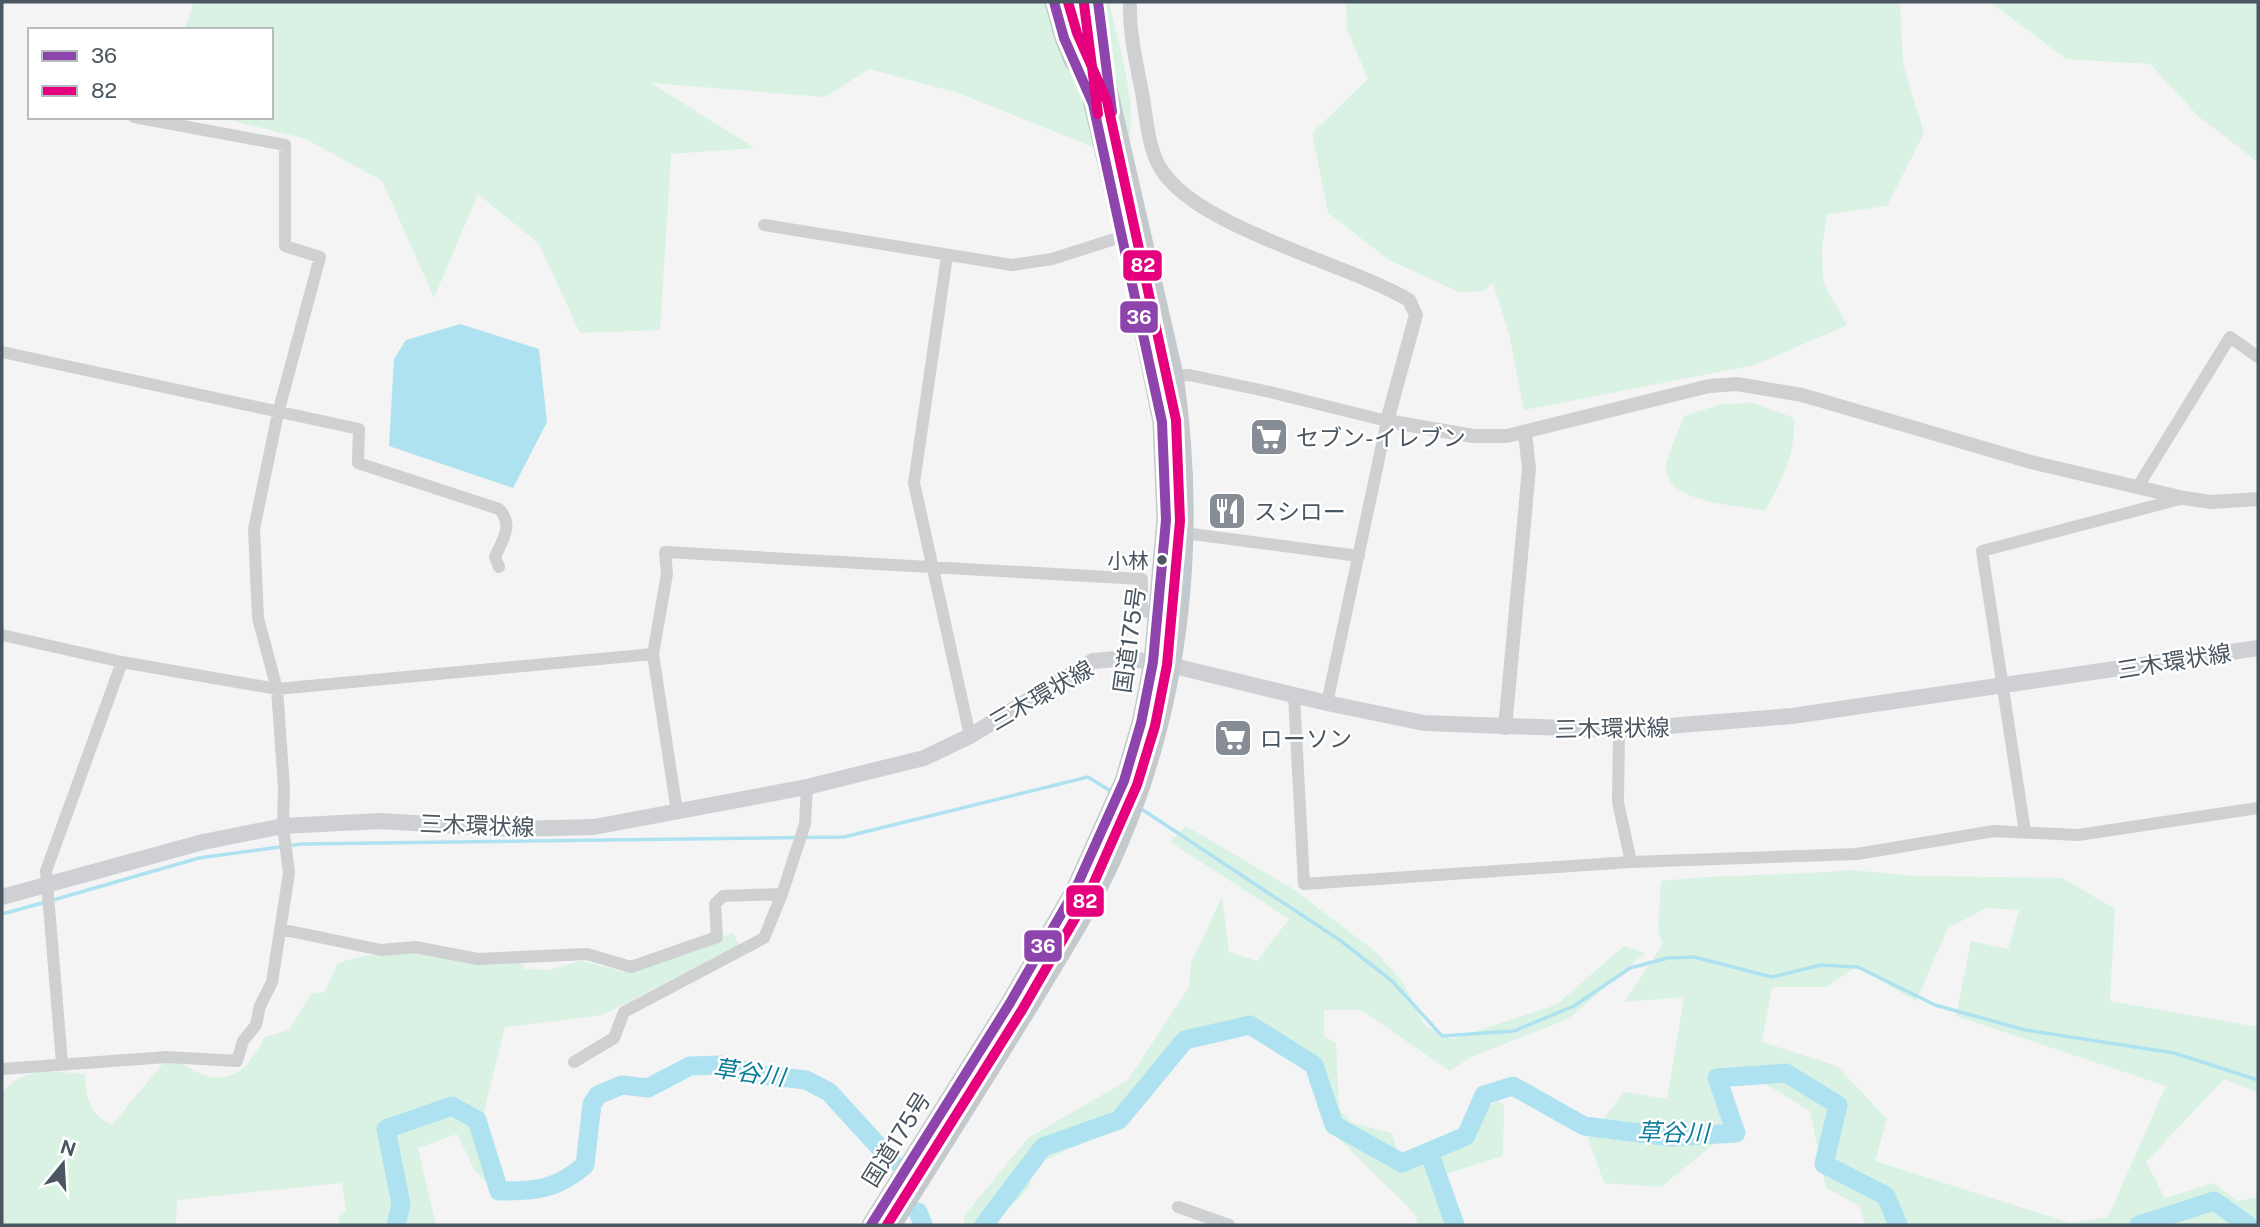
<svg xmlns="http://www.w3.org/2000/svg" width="2260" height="1227" font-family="'Public Sans','Noto Sans JP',sans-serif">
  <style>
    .green { fill: #d9f2e3; fill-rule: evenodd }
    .water { fill: #aee2f0 }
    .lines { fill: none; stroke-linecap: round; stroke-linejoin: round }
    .stream { stroke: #aee2f0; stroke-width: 3.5 }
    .river { stroke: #aee2f0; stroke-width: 19 }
    .minor { stroke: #ced0d2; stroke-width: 12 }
    .tertiary { stroke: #ced0d2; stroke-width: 14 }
    .secondary { stroke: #ced0d4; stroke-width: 16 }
    .trunk { stroke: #c4c9cd; stroke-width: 19 }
    .bus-1-casing { stroke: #fff; stroke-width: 16 }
    .bus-2-casing { stroke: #fff; stroke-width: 16 }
    .bus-1 { stroke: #8e44ad; stroke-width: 10 }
    .bus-2 { stroke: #e5007d; stroke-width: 10 }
    .bus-dot { fill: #4a5661; stroke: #fff; stroke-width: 2.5 }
    .labels { text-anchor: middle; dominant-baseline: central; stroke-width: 5; stroke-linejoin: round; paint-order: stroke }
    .bus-label { font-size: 21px; fill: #4a5661; stroke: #fff; text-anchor: end }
    .poi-label { font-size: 23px; fill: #4a5661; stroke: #fff; text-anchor: start }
    .street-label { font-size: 23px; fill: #4a5661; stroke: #fff }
    .water-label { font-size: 24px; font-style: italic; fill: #0c7c9b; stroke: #fff }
    .line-badge { stroke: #fff; stroke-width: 2.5 }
    .badge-label { font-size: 19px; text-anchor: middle; font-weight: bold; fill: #fff }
  </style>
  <rect width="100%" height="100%" fill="#f4f4f4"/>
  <path class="green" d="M194,2h915c11,50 32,108 16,158l-167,-67 -89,-24 -44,28 -174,-14 104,65 -84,6 -11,176 -80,3 -41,-89 -61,-50 -44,104 -52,-117 -76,-42 -88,-22h53v-87h-87z
    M1346,2h554l3,62 21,69 -37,73 -60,8 -5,34 1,34 24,43 -92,40 -231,45 -15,-76 -16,-51 -10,8 -24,1 -70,-32 -61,-47 -16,-80 56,-54 -21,-50z
    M1990,2h268v160l-59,-45 -49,-53 -84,-5z
    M1754,403l40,15c2,36 -12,62 -29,93 -25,-6 -98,-7 -99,-43 0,-11 14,-40 18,-52l38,-12z
    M1186,826l104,61 86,65 27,31 22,43 27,13 104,-34 68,-59 21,7 -77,66 -97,38 -21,14 -89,-61h-37v26l12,7 3,66 13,14 40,10 8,28 46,-16h15l18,-18 10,-22 8,-4 7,4 -1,51 -57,18 16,51h-44l-4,-12 -89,-88 -3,-52 -21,-23 -38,-24 -86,17 -24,21 -10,40 -26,24 -83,37 -5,23 -37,37h-27l-1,-9 64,-78 100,-58 61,-93 2,-24 31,-66 7,55 28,9 32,-42 -119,-77z
    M1852,870l62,6 148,2 53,31 -5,92 148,26v65l-34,-13 -78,83 19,36 49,-15 23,18 21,-4v28h-393l-5,-19 -34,-18 -16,-77 -49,-30 -51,1 21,48 -70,57 -57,-4 -16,-45 36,-46 43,7 17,-102 -60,5 39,-58 -5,-13 3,-50c64,-7 127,-5 191,-11zM1987,908l32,2 -11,39 -37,-8 -15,75 210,70 -58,131 -38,6 -195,-62 12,-42 -50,-53 -75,-24 10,-55h54l30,-20 60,34 32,-73z
    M733,933l6,12 -136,70 -98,12 -21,84 26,86h-11l-25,-28 -17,-35 -39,14 18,77h-97v-9l7,-6 -4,-27 -165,17 -1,25h-174v-132c22,-28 51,-21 83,-19 1,23 4,40 27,51l51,-62c20,-3 19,2 36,10 37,15 51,-10 66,-36l24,-7 22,-36 14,-2 12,-28c61,-23 125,-8 187,0v5l24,1 33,-9 43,11z"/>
  <path class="water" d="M460,324l79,25 8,73 -34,66 -124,-42 5,-87 12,-19z"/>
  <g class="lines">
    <path class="stream" d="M1140,808l201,133 51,40 50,55 72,-5 60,-25 56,-38 38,-10 26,-1 78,20 49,-12 37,2 77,38 90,25 149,23 84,27
      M53,900l146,-42 103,-14 542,-7 244,-60 24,15
      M2,914l44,-12"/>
    <path class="river" d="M1429,1152l26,73
      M918,1212l5,13
      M396,1225l5,-21 -15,-75 66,-23 25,14 22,71c37,0 57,-1 86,-26l7,-61 6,-9 24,-10 26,3 42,-22 32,-1 39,10 45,5 23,12 63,69
      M984,1225l59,-78 76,-27 66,-80 65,-15 64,40 20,60 68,38 64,-27 18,-41 29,-9 71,40 87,11 65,-4 -19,-55 69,-5 52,32 -14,59 62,32 12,29
      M2139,1225l75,-24 34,24"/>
    <path class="minor" d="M764,225l248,40 40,-6 72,-23
      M947,256l-33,227 56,253
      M2,352l357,77 -1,34 141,46c15,16 4,30 -4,48l4,10
      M1170,376l19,-1 81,17 117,29 -60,282
      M2137,488l93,-151 28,20
      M1184,533l175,23
      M2,635l120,27 155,27 376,-35
      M1294,695l10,189 327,-22 226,-8 137,-23 84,4 180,-27
      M1619,730l-1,72 13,60
      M677,812l-24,-158 14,-80 -2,-22 477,27v32l17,2
      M2025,832l-43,-281 202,-53
      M280,929l101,21 34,-3 63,12 109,-5 44,13 86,-30 -2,-33 8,-8 59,-2
      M574,1062l40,-24 10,-26 140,-74 18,-44 23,-70 2,-37
      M62,1063l-16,-192 76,-209
      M2,1069l165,-12 70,4 6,-20 13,-16 4,-19 12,-24 17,-109 -6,-47 1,-38 -7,-99 -19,-71 -4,-89 24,-116 42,-156 -35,-11v-101l-151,-28
      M1178,1207l51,18"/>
    <path class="tertiary" d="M1130,2c-1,30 6,60 12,90 4,23 6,57 19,77 36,59 185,94 248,131l7,15 -29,106 86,15h34l202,-50 28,-2 65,11 229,67 153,36 27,4 47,-3
      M1505,728l24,-259 -4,-36"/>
    <path class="secondary" d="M2,897l201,-55 80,-16 97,-5 132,8 82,-2 213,-40 117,-29 46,-22 123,-75 34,-3 47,8 153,37 97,20 195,7 173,-14 466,-68"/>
    <path class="trunk" d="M1054,2l10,36 10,24
      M871,1225l139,-222 65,-113 49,-109 17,-58 12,-61 13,-142 -4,-98 -38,-186 -55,-234
      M892,1225c49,-78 98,-155 146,-234 29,-48 60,-97 81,-148 63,-148 78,-310 55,-468l-86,-373"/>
    <defs>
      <path id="bus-1" d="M1098,2l14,110
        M871,1225l139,-222 65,-113 49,-109 17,-58 12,-61 13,-142 -4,-98 -69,-318 -29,-66 -10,-36"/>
      <path id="bus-2" d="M1084,4l14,110
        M887,1225l135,-215 66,-114 49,-111 18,-59 12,-61 13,-144 -4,-101 -69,-319 -30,-68 -9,-31"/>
    </defs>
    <use href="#bus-1" class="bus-1-casing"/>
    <use href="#bus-2" class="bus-2-casing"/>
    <use href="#bus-1" class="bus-1"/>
    <use href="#bus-2" class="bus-2"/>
  </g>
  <defs>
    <symbol id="supermarket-square" viewBox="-11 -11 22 22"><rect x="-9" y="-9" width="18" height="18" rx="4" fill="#868d94" stroke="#fff"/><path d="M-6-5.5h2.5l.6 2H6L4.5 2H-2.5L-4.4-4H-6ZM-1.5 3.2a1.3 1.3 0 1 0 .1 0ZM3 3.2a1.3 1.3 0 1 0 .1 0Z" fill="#fff"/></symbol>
    <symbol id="restaurant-square" viewBox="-11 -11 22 22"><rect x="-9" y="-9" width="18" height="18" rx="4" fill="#868d94" stroke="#fff"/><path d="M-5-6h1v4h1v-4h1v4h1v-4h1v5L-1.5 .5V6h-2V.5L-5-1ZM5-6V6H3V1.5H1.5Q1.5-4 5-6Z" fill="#fff"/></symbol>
  </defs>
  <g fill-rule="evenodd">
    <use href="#supermarket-square" x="1247" y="415" width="44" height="44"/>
    <use href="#restaurant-square" x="1205" y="489" width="44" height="44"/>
    <use href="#supermarket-square" x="1211" y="716" width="44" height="44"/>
  </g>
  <circle class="bus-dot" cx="1162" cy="560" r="6"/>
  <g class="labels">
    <g class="bus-label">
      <text x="1149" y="560">小林</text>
    </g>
    <g class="poi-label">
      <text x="1296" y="437">セブン-イレブン</text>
      <text x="1254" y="511">スシロー</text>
      <text x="1260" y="738">ローソン</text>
    </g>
    <g class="street-label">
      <text transform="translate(1129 640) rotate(-82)">国道175号</text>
      <text transform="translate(2174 661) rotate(-9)">三木環状線</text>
      <text transform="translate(1041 695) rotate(-30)">三木環状線</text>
      <text transform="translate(1612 728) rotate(-1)">三木環状線</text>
      <text transform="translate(477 825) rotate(2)">三木環状線</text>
      <text transform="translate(896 1139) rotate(-58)">国道175号</text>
    </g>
    <g class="water-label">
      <text transform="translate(749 1072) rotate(8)">草谷川</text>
      <text transform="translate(1673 1132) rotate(1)">草谷川</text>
    </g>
  </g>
  <g class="line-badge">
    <rect x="1122" y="249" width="41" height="33" rx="7" fill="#e5007d"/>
    <rect x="1119" y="300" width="40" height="34" rx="7" fill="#8e44ad"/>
    <rect x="1065" y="884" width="40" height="34" rx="7" fill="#e5007d"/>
    <rect x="1023" y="929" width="40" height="34" rx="7" fill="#8e44ad"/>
  </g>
  <g class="badge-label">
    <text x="1143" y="272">82</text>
    <text x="1139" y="324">36</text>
    <text x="1085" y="908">82</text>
    <text x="1043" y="953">36</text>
  </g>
  <rect width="2260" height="1227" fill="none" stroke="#4a5661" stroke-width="7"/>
  <rect x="28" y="28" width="245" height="91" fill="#ffffff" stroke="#b7bbc0" stroke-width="2"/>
  <rect x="42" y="51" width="35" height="10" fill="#8e44ad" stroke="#b7bbc0" stroke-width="2"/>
  <text x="91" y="63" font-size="21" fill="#4a5661">36</text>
  <rect x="42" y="86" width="35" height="10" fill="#e5007d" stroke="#b7bbc0" stroke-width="2"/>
  <text x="91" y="98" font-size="21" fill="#4a5661">82</text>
  <g transform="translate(63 1164) rotate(18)" stroke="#ffffff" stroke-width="5" paint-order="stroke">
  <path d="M0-5L12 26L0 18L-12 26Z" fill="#4a5661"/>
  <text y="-10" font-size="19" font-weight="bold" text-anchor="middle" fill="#4a5661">N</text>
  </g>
</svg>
